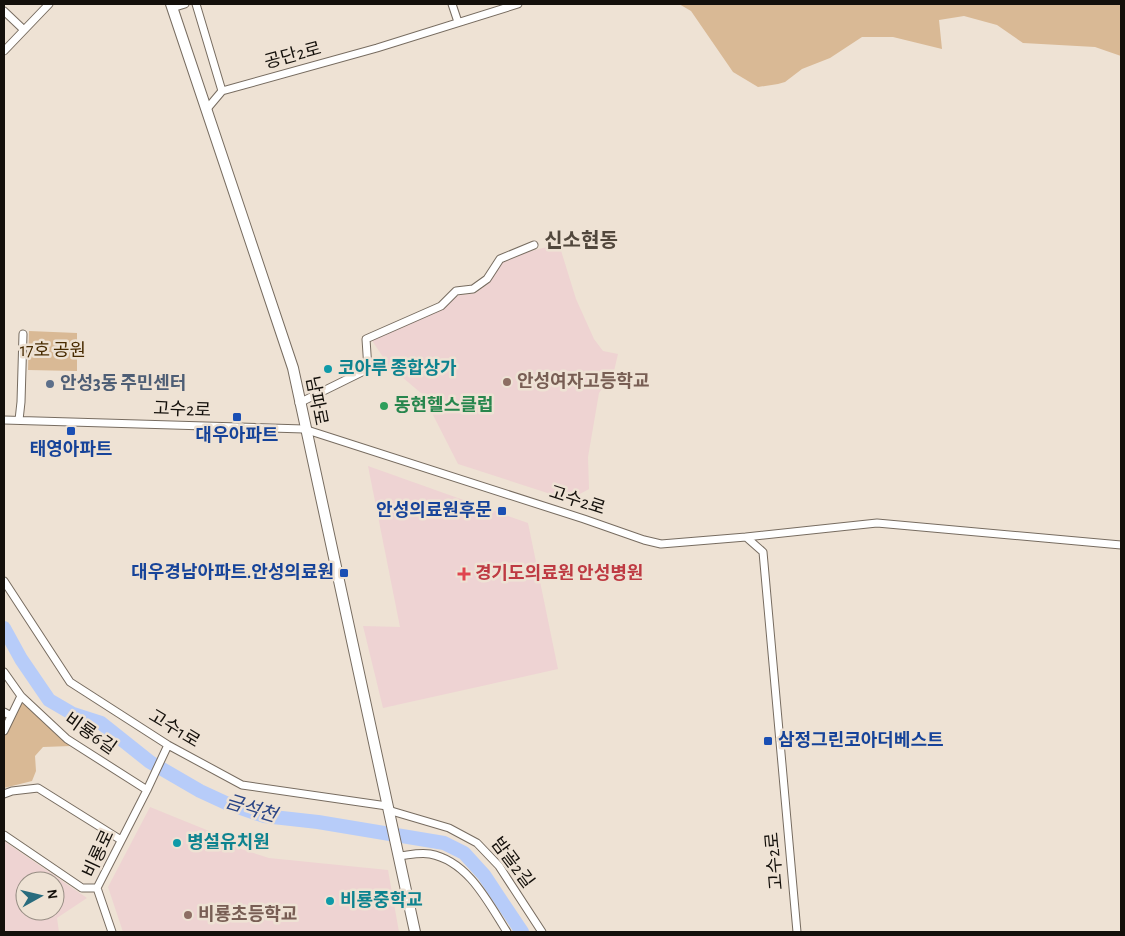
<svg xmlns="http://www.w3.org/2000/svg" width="1125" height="936" font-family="'Alegreya Sans','Noto Sans KR',sans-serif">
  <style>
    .education { fill: #eed3d2; fill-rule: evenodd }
    .medical { fill: #eed3d3 }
    .green { fill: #d9b995 }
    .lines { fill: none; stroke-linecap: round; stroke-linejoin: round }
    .river { stroke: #b7ccf9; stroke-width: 14 }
    .street-casing { stroke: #776c60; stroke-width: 9 }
    .secondary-casing { stroke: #776c60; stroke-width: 12 }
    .street { stroke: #fff; stroke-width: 7 }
    .secondary { stroke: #fff; stroke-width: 10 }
    .culture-dot { fill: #0f9aa8; stroke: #eee2d4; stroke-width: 2 }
    .education-dot { fill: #8d6e63; stroke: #eee2d4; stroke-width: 2 }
    .service-dot { fill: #5c6f8a; stroke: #eee2d4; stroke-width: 2 }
    .leisure-dot { fill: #2e9e5b; stroke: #eee2d4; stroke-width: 2 }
    .transit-dot { fill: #1a4fb4; stroke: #eee2d4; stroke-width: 2 }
    .health-dot { fill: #e0444e; stroke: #eee2d4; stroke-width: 2 }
    .labels { text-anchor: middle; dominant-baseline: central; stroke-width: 5; stroke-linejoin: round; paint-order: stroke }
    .street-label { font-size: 18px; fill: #14100b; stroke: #eee2d4 }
    .park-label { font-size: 18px; fill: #482b01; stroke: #eee2d4 }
    .culture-label { font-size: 18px; font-weight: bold; fill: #0d838f; stroke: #eee2d4; text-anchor: start }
    .education-label { font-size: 18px; font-weight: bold; fill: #785e54; stroke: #eee2d4; text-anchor: start }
    .service-label { font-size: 18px; font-weight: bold; fill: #4e5e75; stroke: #eee2d4; text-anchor: start }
    .leisure-label { font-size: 18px; font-weight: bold; fill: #27864d; stroke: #eee2d4; text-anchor: start }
    .transit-label { font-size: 18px; font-weight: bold; fill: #164399; stroke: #eee2d4 }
    .health-label { font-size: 18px; font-weight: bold; fill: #be3a42; stroke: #eee2d4; text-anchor: start }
    .water-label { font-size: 19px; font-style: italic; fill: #294485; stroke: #eee2d4 }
    .quarter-label { font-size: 20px; font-weight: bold; fill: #51473c; stroke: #eee2d4 }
  </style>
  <rect width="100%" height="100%" fill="#eee2d4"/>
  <path class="education" d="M559,244l17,55 18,40 9,12 15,3 -4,17 -15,22 -11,64 1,32 -20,11 -111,-36 -28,-55 -2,-10 -39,-33 -18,-27 83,-43 22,-3 14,-11 10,-23z
    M150,807l69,28 19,13 31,10 119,12 11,62h-276l-15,-45z
    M4,841l83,57 -30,20 2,14h-55zM25,881h30v30h-30z"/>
  <path class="medical" d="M368,466l160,57 30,146 -175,39 -20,-82 37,1z"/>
  <path class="green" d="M679,4h442v52l-26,-9 -72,-4 -26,-18 -33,-9 -25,4 3,29 -49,-12h-31l-32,21 -28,11 -17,13 -7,2 -20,3 -25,-15 -42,-61z
    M29,331l48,2v38l-49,-1z
    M26,702l50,39 -5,5 -28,1 -8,9 1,15 -4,10 -28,7v-66l6,-12z"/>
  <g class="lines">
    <path class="river" d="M4,628l17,31 28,41 24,14 28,9 49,39 50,29 26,12 38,13 54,6 126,21 20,10 20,22 38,57"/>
    <defs>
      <path id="street" d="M196,4l26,87
        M452,4l6,18
        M172,8l13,-4
        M4,11l20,19
        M4,51l45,-47
        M222,91l155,-43 141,-44
        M206,110l16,-19
        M299,403l69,-34 -2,-30 75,-33 15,-15 17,-2 14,-10 13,-20 34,-14
        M4,420l300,9 280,90 60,21 17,4 85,-7 17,15 34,380
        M19,420l2,-18 2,-68
        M746,537l131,-14 244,22
        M4,581l66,101 98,63 74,40 145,21
        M4,672l17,24 46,43 80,51
        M4,712l7,4
        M4,731l17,-35
        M4,794l8,-3 26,-3 83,52
        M388,810l61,18 28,15 22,23 43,66
        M4,835l78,53h15
        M399,856c10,-1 21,-4 31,-2 38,7 58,48 77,78
        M112,932l-15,-44 50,-98 21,-45"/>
      <path id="secondary" d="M171,4l122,364 122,564"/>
    </defs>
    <use href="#street" class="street-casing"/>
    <use href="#secondary" class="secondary-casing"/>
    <use href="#street" class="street"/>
    <use href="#secondary" class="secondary"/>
  </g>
  <g class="culture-dot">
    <circle cx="328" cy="369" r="5"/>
    <circle cx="177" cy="843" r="5"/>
    <circle cx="330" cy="901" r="5"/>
  </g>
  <g class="education-dot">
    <circle cx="507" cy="382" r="5"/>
    <circle cx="188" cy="915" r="5"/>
  </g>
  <circle class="service-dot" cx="50" cy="384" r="5"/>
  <circle class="leisure-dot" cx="384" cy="406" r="5"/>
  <g class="transit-dot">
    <rect x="232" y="412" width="10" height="10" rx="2.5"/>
    <rect x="66" y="426" width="10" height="10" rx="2.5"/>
    <rect x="497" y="506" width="10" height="10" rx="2.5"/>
    <rect x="339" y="568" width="10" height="10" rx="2.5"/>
    <rect x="763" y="736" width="10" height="10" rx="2.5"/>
  </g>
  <path class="health-dot" d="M461.5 566.5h5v5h5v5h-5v5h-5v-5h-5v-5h5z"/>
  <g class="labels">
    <g class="street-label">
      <text transform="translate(293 56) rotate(-15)">공단2로</text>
      <text transform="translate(316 401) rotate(79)">남파로</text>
      <text transform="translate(182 410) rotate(2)">고수2로</text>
      <text transform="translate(577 501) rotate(18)">고수2로</text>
      <text transform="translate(174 729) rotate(31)">고수1로</text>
      <text transform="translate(90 734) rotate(35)">비룡6길</text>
      <text transform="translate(99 854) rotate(-65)">비룡로</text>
      <text transform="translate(775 861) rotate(-95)">고수2로</text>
      <text transform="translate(512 863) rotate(53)">밤골2길</text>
    </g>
    <g class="park-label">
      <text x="53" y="351">17호 공원</text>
    </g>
    <g class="culture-label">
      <text x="338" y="369">코아루 종합상가</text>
      <text x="187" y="843">병설유치원</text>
      <text x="340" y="901">비룡중학교</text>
    </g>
    <g class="education-label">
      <text x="517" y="382">안성여자고등학교</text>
      <text x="198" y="915">비룡초등학교</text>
    </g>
    <g class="service-label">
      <text x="60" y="384">안성3동 주민센터</text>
    </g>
    <g class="leisure-label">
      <text x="394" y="406">동현헬스클럽</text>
    </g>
    <g class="transit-label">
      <text x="237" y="436">대우아파트</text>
      <text x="71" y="450">태영아파트</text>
      <text x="492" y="511" text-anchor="end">안성의료원후문</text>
      <text x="334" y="573" text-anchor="end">대우경남아파트.안성의료원</text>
      <text x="778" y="741" text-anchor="start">삼정그린코아더베스트</text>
    </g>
    <g class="health-label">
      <text x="475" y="574">경기도의료원 안성병원</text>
    </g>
    <g class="water-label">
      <text transform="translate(251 809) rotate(17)">금석천</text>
    </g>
    <g class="quarter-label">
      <text x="581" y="241">신소현동</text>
    </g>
  </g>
  <rect width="1125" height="936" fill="none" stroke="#14100b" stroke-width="10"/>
  <g transform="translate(40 896) rotate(82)"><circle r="24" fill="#eee2d4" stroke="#978e84"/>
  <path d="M0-4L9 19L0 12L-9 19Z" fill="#296c7e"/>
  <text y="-8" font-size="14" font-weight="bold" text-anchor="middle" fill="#14100b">N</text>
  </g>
</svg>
